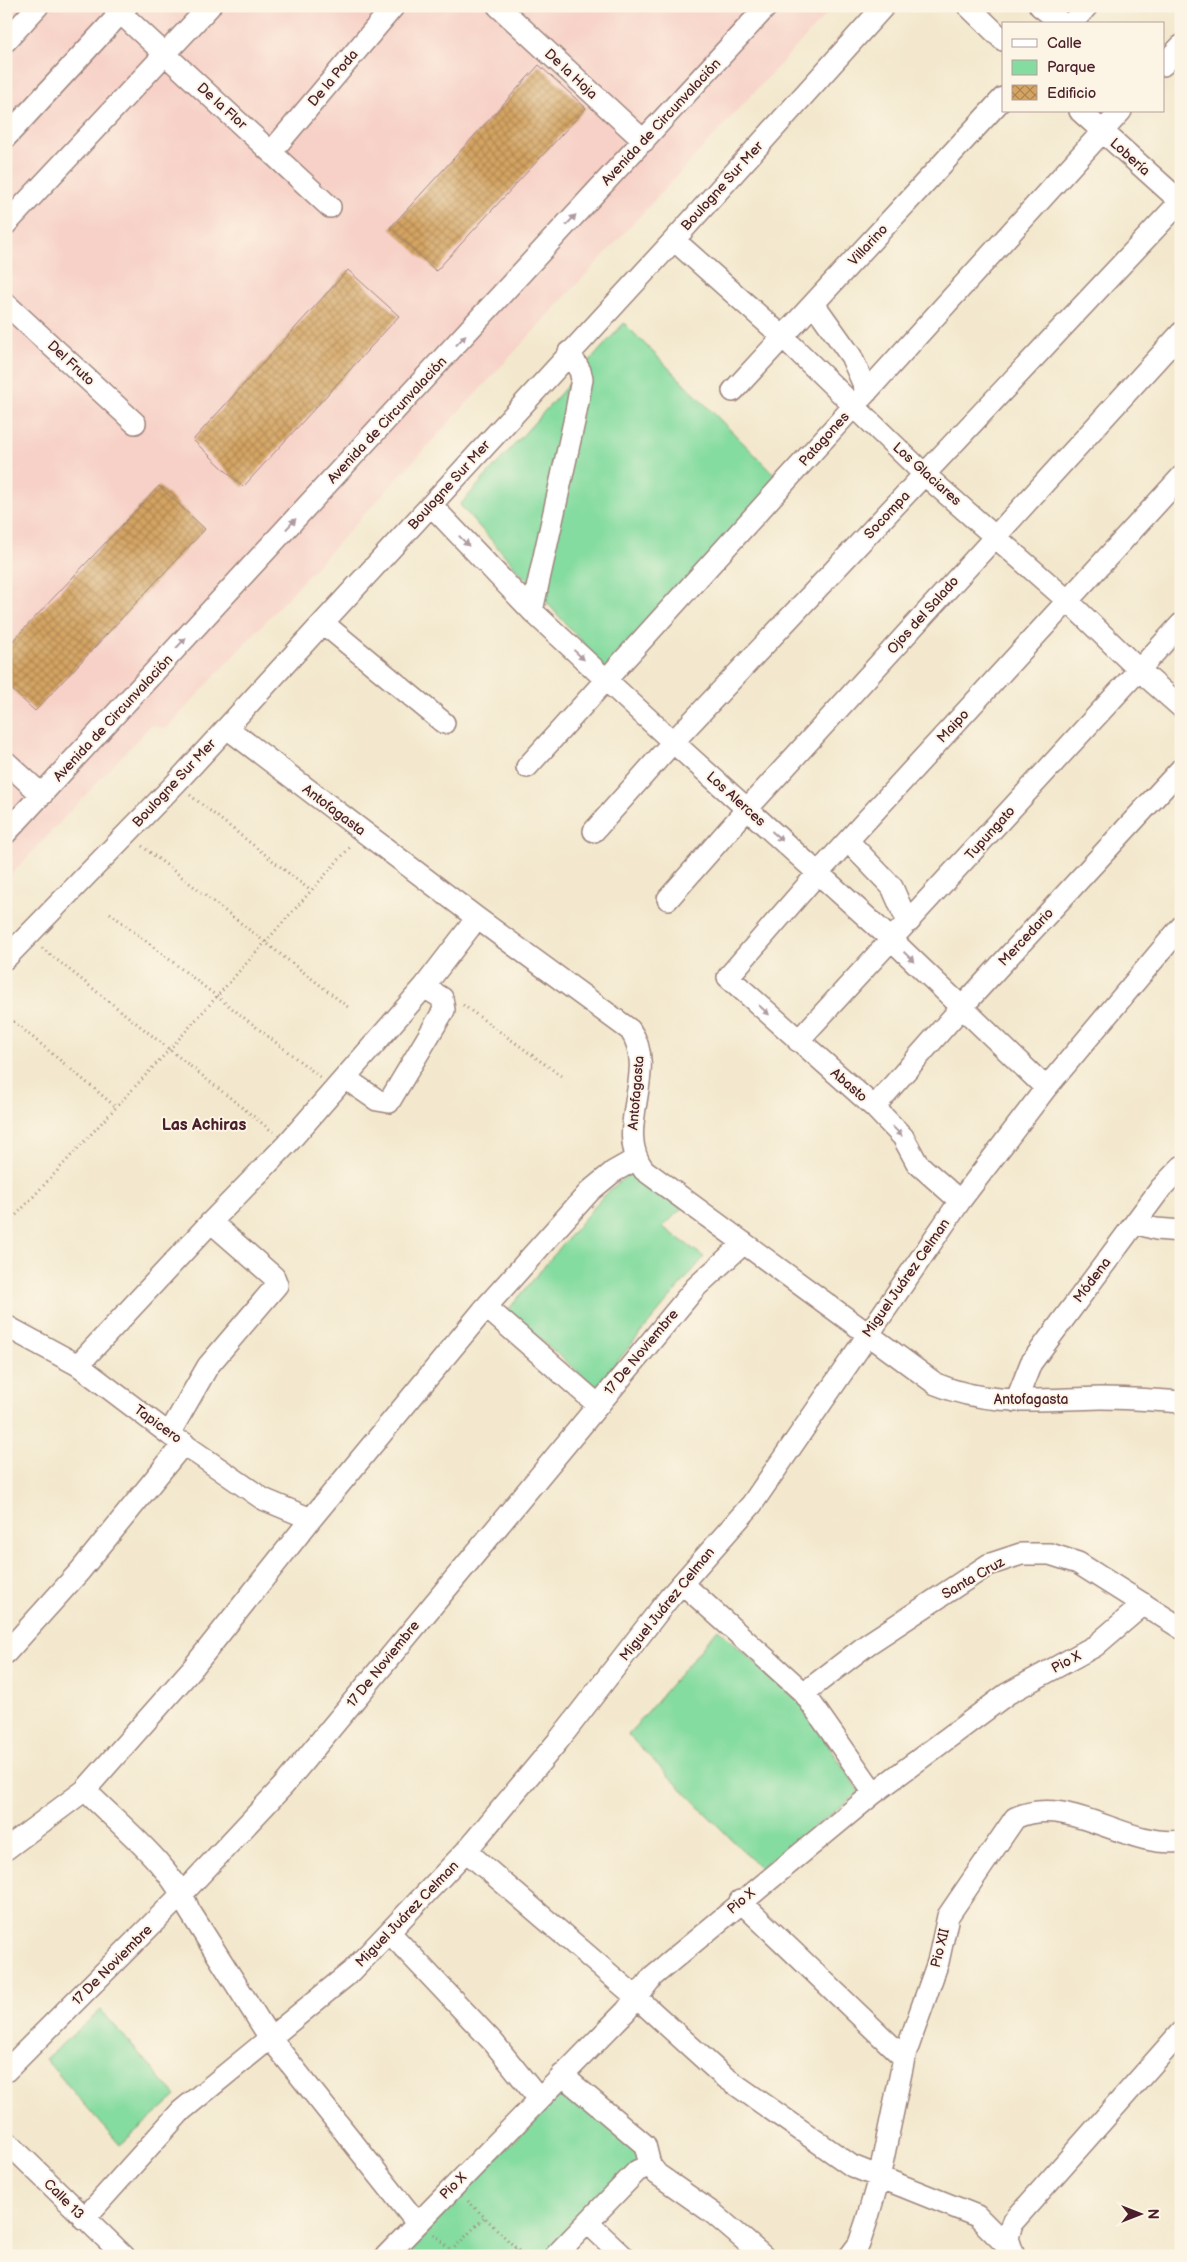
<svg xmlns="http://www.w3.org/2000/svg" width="1187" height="2262" font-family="'Balsamiq Sans',sans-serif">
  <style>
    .built { fill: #f7d1c7 }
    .green { fill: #85dca0; stroke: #687e66 }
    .building { fill: url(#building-cross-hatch) }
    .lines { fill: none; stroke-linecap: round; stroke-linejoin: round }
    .minor-casing { stroke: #9e847c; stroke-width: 24 }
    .path { stroke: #9e847c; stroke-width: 3; stroke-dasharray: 1 4; stroke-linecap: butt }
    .minor { stroke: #fff; stroke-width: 21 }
    .oneway { fill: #ae9aa0 }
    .labels { text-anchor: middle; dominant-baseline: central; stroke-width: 4; stroke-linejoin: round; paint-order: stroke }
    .street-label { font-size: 14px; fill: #4a1f2b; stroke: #fcf5e5 }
    .quarter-label { font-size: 16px; font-weight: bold; fill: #4a1f2b; stroke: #fcf5e5 }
  </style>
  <defs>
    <pattern id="building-cross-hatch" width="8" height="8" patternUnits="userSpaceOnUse" patternTransform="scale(1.25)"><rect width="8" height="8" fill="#d4a462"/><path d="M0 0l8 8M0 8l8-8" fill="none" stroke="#ae8551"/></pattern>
  </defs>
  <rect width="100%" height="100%" fill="#fcf5e5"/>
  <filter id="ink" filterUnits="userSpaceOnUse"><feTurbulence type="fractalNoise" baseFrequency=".02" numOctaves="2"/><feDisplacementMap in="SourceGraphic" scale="10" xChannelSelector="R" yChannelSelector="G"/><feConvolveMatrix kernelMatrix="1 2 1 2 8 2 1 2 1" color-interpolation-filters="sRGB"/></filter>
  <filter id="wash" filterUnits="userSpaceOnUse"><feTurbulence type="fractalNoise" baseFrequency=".0096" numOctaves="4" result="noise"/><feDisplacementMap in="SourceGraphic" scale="20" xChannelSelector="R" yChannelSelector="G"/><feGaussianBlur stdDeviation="1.12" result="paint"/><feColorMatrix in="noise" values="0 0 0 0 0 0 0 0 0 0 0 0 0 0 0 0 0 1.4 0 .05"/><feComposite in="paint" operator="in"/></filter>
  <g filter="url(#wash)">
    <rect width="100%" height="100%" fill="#f3e8cd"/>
    <path class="built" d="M6,6h828l-668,723 -15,-4 -145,155z"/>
    <path class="green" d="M624,323l156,157 -174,189 -146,-164z
      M631,1172l51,36 -19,19 41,30 -108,130 -89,-76 97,-116z
      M718,1629l83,75 59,88 -100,76 -132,-133z
      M101,2010l75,86 -56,49 -75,-86z
      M569,2083l78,72 -98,101h-145z"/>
    <g id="blocks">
      <path class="building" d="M539,65l47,43 -150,163 -46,-43z
        M348,270l51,46 -156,171 -50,-47z
        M159,486l46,43 -170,182 -29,-27v-36z"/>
    </g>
  </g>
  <g filter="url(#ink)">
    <use href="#blocks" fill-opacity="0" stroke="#9e847c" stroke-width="1"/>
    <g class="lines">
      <defs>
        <path id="minor" d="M113,6l217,201
          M498,6l146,135
          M968,6l35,34
          M1040,6l23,18
          M1071,24l16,-18
          M6,41l32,-35
          M1163,65l18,-19
          M1080,111l101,91
          M6,137l121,-131
          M272,151l122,-145
          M6,224l204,-218
          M674,240l109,97 142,138 143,126 71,69 42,37
          M6,304l129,119
          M814,304l37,52 16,36
          M733,391l270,-293
          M431,505l101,106 141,131 219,198 154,148
          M532,611l42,-189 8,-43 -2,-8 -11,-19
          M323,623l121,100
          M227,728l250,190 153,112c30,42 -18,99 14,140l292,214c54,23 107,15 164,14 27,0 54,2 81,4
          M6,762l36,33
          M527,767l594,-656
          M594,831l79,-89 508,-541
          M6,833l761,-827
          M848,841l44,46 11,25 7,9
          M668,899l79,-90 434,-476
          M6,958l170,-175 498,-543 210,-234
          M798,1041l383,-417
          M345,1078l32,22 12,2 55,-92 -2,-12 -18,-11
          M874,1107l87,-99 220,-239
          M960,1201l-43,-38 -14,-26 -29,-30 -146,-130 90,-104 363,-396
          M1135,1223l21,6 25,2
          M486,1307l111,97
          M6,1326l72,39 91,69 94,65 48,20
          M78,1365l133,-143 76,-78 137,-157 53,-69
          M1016,1401l15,-38 130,-175 20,-21
          M169,1434l39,-68 69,-81 -3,-8 -63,-55
          M682,1583l122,110 70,100
          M6,1653l74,-82 104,-128
          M804,1693l64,-49 120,-79 33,-11h29l28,9 103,65
          M85,1790c33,34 88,76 104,120l81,128 147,185
          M6,1849l79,-59 106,-120 120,-151 175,-212 104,-116 23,-19 23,-13
          M466,1851l170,146 86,78 130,91 125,50 33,33
          M740,1901l164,157
          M390,1933l103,109 46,57
          M6,2071l177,-178 101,-108 412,-498 48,-44
          M562,2075l83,70 5,20 7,9 57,40 49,42
          M6,2141l118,115
          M84,2219l97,-108 171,-140 114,-120 92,-110 111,-143 83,-94 208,-303 86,-113 135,-161
          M588,2223l35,33
          M386,2256l240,-245 27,-35 221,-183 133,-99 88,-48 49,-42
          M555,2256l82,-85 13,-6
          M850,2256l9,-12 8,-24 12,-42 25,-120 34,-96 10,-46 67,-98c55,-25 111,31 166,23
          M1014,2256l-6,-18 4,-15 169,-191"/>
      </defs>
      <use href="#minor" class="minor-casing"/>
      <path class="path" d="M190,795l121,96
        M142,846l206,161
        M110,913l210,164
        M42,948l231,184
        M463,1005l101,73
        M6,1015l110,92
        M6,1226l163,-176 182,-204
        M468,2201l56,55
        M434,2234l23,22
        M451,2251l34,-34
        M508,2256l8,-9"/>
      <use href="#minor" class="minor"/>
    </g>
    <defs><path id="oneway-solid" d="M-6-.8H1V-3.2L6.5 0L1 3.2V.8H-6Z" transform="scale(1.25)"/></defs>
    <g class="oneway">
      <use href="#oneway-solid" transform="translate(571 220) rotate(-47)"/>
      <use href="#oneway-solid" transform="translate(461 340) rotate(-47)"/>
      <use href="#oneway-solid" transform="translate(291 524) rotate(-47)"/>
      <use href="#oneway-solid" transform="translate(464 541) rotate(46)"/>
      <use href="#oneway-solid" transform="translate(181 643) rotate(-47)"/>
      <use href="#oneway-solid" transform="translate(579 655) rotate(43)"/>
      <use href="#oneway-solid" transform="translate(777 836) rotate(42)"/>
      <use href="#oneway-solid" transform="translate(909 957) rotate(44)"/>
      <use href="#oneway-solid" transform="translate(764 1010) rotate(42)"/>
      <use href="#oneway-solid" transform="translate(897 1131) rotate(46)"/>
    </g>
  </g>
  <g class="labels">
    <g class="street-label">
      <text transform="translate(571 74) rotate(43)">De la Hoja</text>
      <text transform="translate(333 78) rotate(-50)">De la Poda</text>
      <text transform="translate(222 106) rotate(42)">De la Flor</text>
      <text transform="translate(661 122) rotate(-47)">Avenida de Circunvalación</text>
      <text transform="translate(1130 157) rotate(42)">Lobería</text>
      <text transform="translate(722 186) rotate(-48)">Boulogne Sur Mer</text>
      <text transform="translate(868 245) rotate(-47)">Villarino</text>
      <text transform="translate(71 363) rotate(43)">Del Fruto</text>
      <text transform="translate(387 420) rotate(-47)">Avenida de Circunvalación</text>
      <text transform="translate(824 439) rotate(-48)">Patagones</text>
      <text transform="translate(927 474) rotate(42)">Los Glaciares</text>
      <text transform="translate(449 485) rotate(-48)">Boulogne Sur Mer</text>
      <text transform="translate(887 515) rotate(-47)">Socompa</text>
      <text transform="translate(923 615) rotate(-48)">Ojos del Salado</text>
      <text transform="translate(113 718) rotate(-47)">Avenida de Circunvalación</text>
      <text transform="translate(953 726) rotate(-47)">Maipo</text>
      <text transform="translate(174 783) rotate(-47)">Boulogne Sur Mer</text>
      <text transform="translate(736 799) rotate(42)">Los Alerces</text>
      <text transform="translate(334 810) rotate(37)">Antofagasta</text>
      <text transform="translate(990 833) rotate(-48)">Tupungato</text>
      <text transform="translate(1026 937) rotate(-47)">Mercedario</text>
      <text transform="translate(849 1085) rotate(41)">Abasto</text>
      <text transform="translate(636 1093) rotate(-85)">Antofagasta</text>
      <text transform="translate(906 1278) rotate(-55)">Miguel Juárez Celman</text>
      <text transform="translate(1092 1280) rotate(-53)">Módena</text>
      <text transform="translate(641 1352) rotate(-50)">17 De Noviembre</text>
      <text x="1031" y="1399">Antofagasta</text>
      <text transform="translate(158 1424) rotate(36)">Tapicero</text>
      <text transform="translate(973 1578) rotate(-30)">Santa Cruz</text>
      <text transform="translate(667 1604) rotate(-51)">Miguel Juárez Celman</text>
      <text transform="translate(1066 1662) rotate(-28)">Pio X</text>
      <text transform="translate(383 1664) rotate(-51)">17 De Noviembre</text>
      <text transform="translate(741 1901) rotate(-40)">Pio X</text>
      <text transform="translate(407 1914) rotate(-46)">Miguel Juárez Celman</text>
      <text transform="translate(940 1948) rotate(-76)">Pio XII</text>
      <text transform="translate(112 1965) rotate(-45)">17 De Noviembre</text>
      <text transform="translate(453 2186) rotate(-45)">Pio X</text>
      <text transform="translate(64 2199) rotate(45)">Calle 13</text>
    </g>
    <g class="quarter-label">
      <text x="204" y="1125">Las Achiras</text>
    </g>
  </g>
  <rect width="1187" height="2262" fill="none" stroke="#fcf5e5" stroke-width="25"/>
  <rect x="1002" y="22" width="162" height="90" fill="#fcf5e5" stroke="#b59f9b"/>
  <rect x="1012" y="39" width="25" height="8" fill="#ffffff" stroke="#b59f9b"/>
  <text x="1047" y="48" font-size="15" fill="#4a1f2b">Calle</text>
  <rect x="1012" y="60" width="25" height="15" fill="#85dca0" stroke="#b59f9b"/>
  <text x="1047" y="72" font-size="15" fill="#4a1f2b">Parque</text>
  <rect x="1012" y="85" width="25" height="15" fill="url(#building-cross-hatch)" stroke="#b59f9b"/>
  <text x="1047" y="98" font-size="15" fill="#4a1f2b">Edificio</text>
  <g transform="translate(1140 2214) rotate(90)" stroke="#fcf5e5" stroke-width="4" paint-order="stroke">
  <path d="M0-4L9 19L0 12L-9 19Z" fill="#4a1f2b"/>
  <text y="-8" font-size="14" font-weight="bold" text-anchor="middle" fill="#4a1f2b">N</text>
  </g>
</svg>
